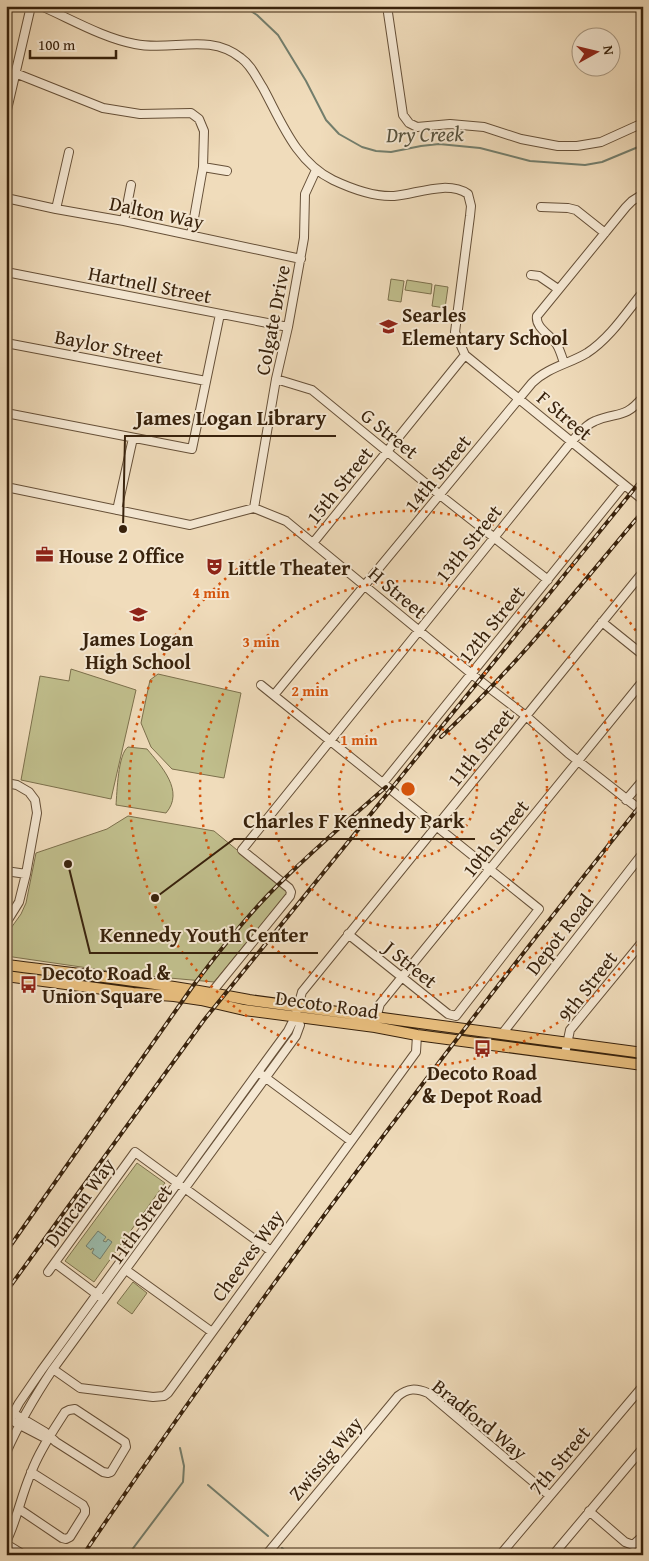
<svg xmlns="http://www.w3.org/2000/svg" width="649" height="1561" font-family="'Gentium Book Plus',serif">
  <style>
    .green { fill: #c0be8c; stroke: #7c704c }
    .water { fill: #9abcad; stroke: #737e6d }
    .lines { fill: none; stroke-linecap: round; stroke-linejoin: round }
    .stream { stroke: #737e6d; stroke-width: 2 }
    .minor-casing { stroke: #665038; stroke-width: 10 }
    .major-casing { stroke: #38220c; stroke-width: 12 }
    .minor { stroke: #f5e8d3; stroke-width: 8 }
    .major { stroke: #e8be7e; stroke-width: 10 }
    .rail-casing { stroke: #38220c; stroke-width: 4 }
    .rail { stroke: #f5e8d3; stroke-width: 2; stroke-dasharray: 5.5; stroke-linecap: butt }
    .ring { fill: none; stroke: #d6540c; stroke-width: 2.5; stroke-dasharray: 2.5 5 }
    .labels { text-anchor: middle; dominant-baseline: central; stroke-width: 4; stroke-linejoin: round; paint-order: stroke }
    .street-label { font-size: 20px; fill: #38220c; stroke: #f5e8d3 }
    .poi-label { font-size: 20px; font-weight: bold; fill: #38220c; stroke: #f5e8d3; text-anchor: start }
    .water-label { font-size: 21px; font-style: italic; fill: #55503c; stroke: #f5e8d3 }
    .centre { fill: #d6540c; stroke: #f5e8d3; stroke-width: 2.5 }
    .ring-label { font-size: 15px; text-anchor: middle; font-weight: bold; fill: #d6540c; stroke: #f5e8d3; stroke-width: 4; stroke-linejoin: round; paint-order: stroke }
    .leader { fill: none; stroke: #38220c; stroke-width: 2 }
    .callout-dot { fill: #38220c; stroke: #f5e8d3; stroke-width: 2 }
    .callout-label { font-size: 21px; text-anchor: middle; font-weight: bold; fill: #38220c; stroke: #f5e8d3; stroke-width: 4; stroke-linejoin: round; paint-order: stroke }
  </style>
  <rect width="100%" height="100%" fill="#f0dcbb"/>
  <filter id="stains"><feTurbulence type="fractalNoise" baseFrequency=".004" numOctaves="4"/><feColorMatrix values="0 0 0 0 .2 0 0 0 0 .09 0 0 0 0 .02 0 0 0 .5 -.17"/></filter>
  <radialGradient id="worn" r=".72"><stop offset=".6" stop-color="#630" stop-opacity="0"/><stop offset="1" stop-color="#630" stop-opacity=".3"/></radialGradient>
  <path class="green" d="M391,279l13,2 -3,21 -13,-2z
    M407,280l25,4 -1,10 -26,-4z
    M435,285l13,2 -3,21 -13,-2z
    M71,669l65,21 -25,109 -90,-19 19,-104 29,5z
    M158,674l83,19 -17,85 -52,-9 -21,-22 -10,-24 9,-43z
    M128,747l19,2c14,17 38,42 19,64l-50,-8c1,-13 2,-51 12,-58z
    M128,816l86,15 74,61 -74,90 -78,-7 -130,-19v-21l15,-21 5,-11 10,-50 71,-24z
    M137,1163l28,20 -71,99 -29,-21z
    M133,1282l14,11 -15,21 -15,-11z"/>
  <path class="water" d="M98,1231l8,6 -3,4 3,1 2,-3 4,3 -12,17 -8,-6 2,-4 -2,-1 -1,2 -5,-4z"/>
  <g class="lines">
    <path class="stream" d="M243,6l14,9 21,20 28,46 20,39 13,14 23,13 14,4 15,1 30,-6 18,-2 41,4 50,13 55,4 17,-3 41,-17
      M208,1485l60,51
      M282,1548l8,7
      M128,1555l55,-73 1,-16 -4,-18"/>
    <defs>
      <path id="minor" d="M41,6c30,13 62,32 94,38 36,8 74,-12 106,14 10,7 15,19 22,30 18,33 33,74 70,92 17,8 41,17 61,16 23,-2 53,-16 74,-2l3,12 -1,10 -15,116 10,23 178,145
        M387,6l16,109 6,8 8,4 33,-3 34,3 37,12 37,7h19l24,-4 42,-19
        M15,73l88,35 37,6 51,-1 8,6 5,12 -1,36 -12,68
        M6,114l25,-108
        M203,167l24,4
        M6,198l50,11 68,12 177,38
        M541,207l27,1 8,2 29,23
        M56,209l13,-57
        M124,221l7,-36
        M6,272l282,55
        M531,275l8,1 19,13
        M6,343l200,38
        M564,363c-2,-6 -4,-13 -7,-18 -6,-10 -22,-17 -20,-29l89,-109 6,-6 11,-7
        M276,379l36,11 128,105 108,85
        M6,413l186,36 28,-135
        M6,487l184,38 64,-17 32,13 193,159 47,36 42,37 75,59
        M254,508l22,-129 12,-52 16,-89 1,-44 11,-24
        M117,510l16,-72
        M313,543l152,-188
        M602,622l41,33
        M261,685l278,224 -83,107 -8,-2 -100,-80
        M274,695l258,-312c16,-16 37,-19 55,-30 23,-15 39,-40 56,-61
        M6,783l11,2 12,7 6,8 2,13 -11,61 -7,28 -13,21
        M383,783l241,-298
        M626,800l17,-20
        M6,871l20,3
        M212,992l78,-96 1,-4 -2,-4 -47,-38 330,-409c7,-7 13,-16 23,-20 23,-10 29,-1 48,-24
        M376,1018l4,-14 263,-323
        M502,1034l141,-181
        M565,1054l5,-24 73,-89
        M262,1075l89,66
        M55,1263l44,33
        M126,1270l86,62
        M48,1272l87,-120 136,99
        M53,1369l27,19 73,9 11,-1 4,-3 248,-341 1,-17
        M16,1423l27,14h6
        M6,1427l13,-24 22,-32 225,-310 22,-30 7,-14 7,-25 341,-420
        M6,1453c13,-30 29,-57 47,-84l243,-333 4,-11 -5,-8
        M19,1509l43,29 4,1 4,-2 15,-24v-4l-2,-4 -52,-33
        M589,1511l36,31 8,3 10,-9
        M6,1542c11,-22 15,-46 25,-69 8,-22 22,-42 34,-61l4,-2 6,-1 50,33 1,5 -15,25 -3,1 -5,-1 -47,-30 -11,-10 -27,-16
        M6,1544l18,11
        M266,1555l132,-159c10,-8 18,-8 30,-3l122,103
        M500,1555l143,-169
        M553,1555l90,-107"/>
      <path id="major" d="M6,965c82,10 163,19 243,35l394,53
        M6,976l127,17 41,3 27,4 43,10 131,17 42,8 226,30"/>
    </defs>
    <use href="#minor" class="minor-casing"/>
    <use href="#major" class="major-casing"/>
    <use href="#minor" class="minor"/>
    <use href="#major" class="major"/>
    <defs>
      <path id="rail" d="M441,737c74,-69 137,-149 202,-226
        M6,1252l187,-266c24,-32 48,-63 76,-92 37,-38 77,-72 117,-107
        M6,1292l198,-272 439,-542
        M83,1555c176,-259 364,-509 560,-753"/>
    </defs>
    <use href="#rail" class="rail-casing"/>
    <use href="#rail" class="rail"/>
  </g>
  <g class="ring">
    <circle cx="408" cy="789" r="69"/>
    <circle cx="408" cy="789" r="139"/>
    <circle cx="408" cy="789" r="208"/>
    <path d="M642 938A278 278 0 1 1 642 640"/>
  </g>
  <defs>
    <symbol id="school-bare" viewBox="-9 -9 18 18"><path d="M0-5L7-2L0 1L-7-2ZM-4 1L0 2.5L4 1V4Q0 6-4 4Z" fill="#8f2418" stroke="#f5e8d3" stroke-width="2.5" paint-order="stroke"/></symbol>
    <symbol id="office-bare" viewBox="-9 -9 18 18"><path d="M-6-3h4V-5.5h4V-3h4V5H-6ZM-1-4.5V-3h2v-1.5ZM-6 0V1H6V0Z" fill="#8f2418" stroke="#f5e8d3" stroke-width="2.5" paint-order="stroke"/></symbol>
    <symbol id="theatre-bare" viewBox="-9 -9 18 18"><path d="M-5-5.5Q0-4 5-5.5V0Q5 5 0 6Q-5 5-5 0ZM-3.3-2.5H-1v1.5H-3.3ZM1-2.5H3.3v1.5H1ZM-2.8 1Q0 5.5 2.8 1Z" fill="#8f2418" stroke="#f5e8d3" stroke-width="2.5" paint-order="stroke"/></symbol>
    <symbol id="bus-bare" viewBox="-9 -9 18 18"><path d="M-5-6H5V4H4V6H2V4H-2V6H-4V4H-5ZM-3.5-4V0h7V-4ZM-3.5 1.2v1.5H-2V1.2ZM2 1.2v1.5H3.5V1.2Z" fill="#8f2418" stroke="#f5e8d3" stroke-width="2.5" paint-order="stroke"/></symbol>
  </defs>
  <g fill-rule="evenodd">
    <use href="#school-bare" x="376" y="314" width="25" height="25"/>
    <use href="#office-bare" x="32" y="542" width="25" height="25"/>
    <use href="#theatre-bare" x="202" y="554" width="25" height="25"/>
    <use href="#school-bare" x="126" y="602" width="25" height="25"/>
    <use href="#bus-bare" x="16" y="972" width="25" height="25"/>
    <use href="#bus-bare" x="470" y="1036" width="25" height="25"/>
  </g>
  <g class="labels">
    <g class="street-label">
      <text transform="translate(157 212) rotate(12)">Dalton Way</text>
      <text transform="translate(150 284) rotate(11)">Hartnell Street</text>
      <text transform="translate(272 320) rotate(-79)">Colgate Drive</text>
      <text transform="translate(109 346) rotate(11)">Baylor Street</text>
      <text transform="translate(565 415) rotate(40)">F Street</text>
      <text transform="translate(390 433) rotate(39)">G Street</text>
      <text transform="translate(437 473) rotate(-51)">14th Street</text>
      <text transform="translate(339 485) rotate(-51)">15th Street</text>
      <text transform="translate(468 543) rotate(-51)">13th Street</text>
      <text transform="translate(398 592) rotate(40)">H Street</text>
      <text transform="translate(491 624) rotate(-51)">12th Street</text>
      <text transform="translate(480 747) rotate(-51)">11th Street</text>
      <text transform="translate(495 838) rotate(-51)">10th Street</text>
      <text transform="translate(559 934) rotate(-52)">Depot Road</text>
      <text transform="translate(411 964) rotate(39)">J Street</text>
      <text transform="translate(587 986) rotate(-52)">9th Street</text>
      <text transform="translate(327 1004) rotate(8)">Decoto Road</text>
      <text transform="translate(79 1202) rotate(-54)">Duncan Way</text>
      <text transform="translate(140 1224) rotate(-54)">11th Street</text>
      <text transform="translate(247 1255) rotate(-54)">Cheeves Way</text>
      <text transform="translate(480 1419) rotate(39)">Bradford Way</text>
      <text transform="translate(325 1458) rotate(-50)">Zwissig Way</text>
      <text transform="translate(559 1460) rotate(-50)">7th Street</text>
    </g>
    <g class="poi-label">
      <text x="402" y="314">Searles<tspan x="402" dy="23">Elementary School</tspan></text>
      <text x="59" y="555">House 2 Office</text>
      <text x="228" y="567">Little Theater</text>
      <text x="138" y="638" text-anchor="middle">James Logan<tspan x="138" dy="23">High School</tspan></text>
      <text x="42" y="972">Decoto Road &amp;<tspan x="42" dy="23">Union Square</tspan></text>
      <text x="482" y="1072" text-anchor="middle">Decoto Road<tspan x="482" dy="23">&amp; Depot Road</tspan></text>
    </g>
    <g class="water-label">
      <text transform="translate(425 134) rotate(-1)">Dry Creek</text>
    </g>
  </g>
  <circle cx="408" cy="789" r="8" class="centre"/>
  <g class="ring-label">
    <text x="211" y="598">4 min</text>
    <text x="261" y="647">3 min</text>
    <text x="310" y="696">2 min</text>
    <text x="359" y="745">1 min</text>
  </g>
  <path class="leader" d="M123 529L125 436H336M155 898L234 839H475M68 864L90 953H318"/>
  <g class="callout-dot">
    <circle cx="123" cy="529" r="5"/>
    <circle cx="155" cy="898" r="5"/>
    <circle cx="68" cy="864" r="5"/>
  </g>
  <g class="callout-label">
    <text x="231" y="425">James Logan Library</text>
    <text x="354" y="828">Charles F Kennedy Park</text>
    <text x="204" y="942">Kennedy Youth Center</text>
  </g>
  <rect width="649" height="1561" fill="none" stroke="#f0dcbb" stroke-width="25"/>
  <rect x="8" y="8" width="634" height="1546" fill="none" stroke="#38220c" stroke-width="2.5"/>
  <rect x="12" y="12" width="624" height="1536" fill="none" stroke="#38220c"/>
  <g transform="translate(596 52) rotate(82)"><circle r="24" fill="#f5e8d3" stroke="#a99983"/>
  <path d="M0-4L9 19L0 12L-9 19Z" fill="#8f2418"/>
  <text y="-8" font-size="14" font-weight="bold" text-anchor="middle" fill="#38220c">N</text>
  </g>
  <path d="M30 50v8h86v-8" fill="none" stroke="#38220c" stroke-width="2.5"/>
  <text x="38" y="50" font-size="15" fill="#38220c" stroke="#f5e8d3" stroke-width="4" paint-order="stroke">100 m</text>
  <rect width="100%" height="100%" filter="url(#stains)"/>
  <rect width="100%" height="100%" fill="url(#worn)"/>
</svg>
